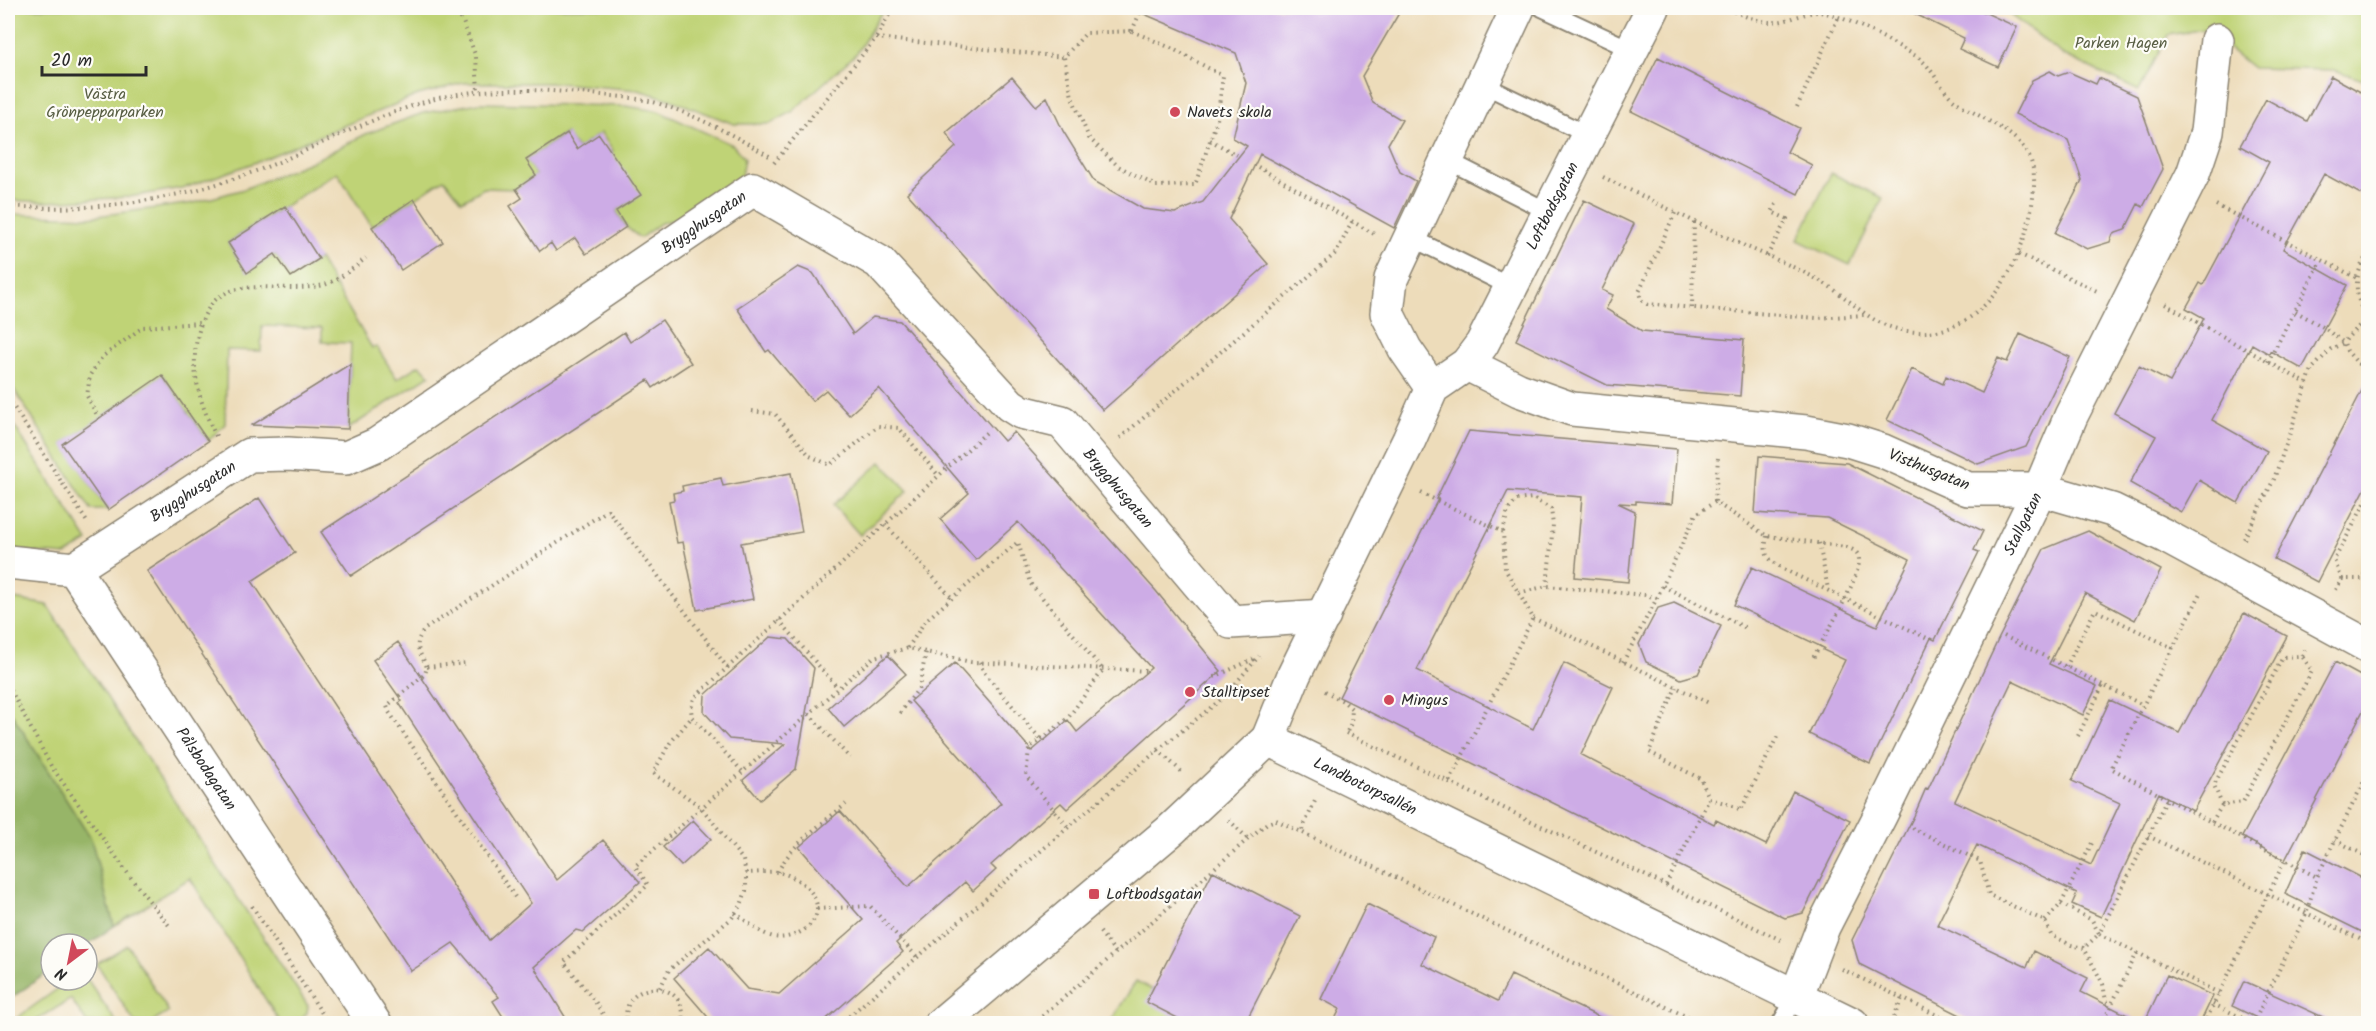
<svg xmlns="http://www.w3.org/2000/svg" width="2376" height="1031" font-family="Kalam,sans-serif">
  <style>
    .green { fill: #bfd376; stroke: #757f50; stroke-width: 1.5 }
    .forest { fill: #97b567; stroke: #617049; stroke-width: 1.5 }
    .building { fill: #cdace6 }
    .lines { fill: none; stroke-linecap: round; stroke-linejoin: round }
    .lane-casing { stroke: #8c8472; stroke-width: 20 }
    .street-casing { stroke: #8c8472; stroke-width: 36 }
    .secondary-casing { stroke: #8c8472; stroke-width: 36 }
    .path { stroke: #8c8472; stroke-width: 4; stroke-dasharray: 1.5 4.5; stroke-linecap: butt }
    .lane { stroke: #fff; stroke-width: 16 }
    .street { stroke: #fff; stroke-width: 33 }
    .secondary { stroke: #fff; stroke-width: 33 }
    .poi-dot { fill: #d1495b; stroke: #fdfcf7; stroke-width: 2 }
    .labels { text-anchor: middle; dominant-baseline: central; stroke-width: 4.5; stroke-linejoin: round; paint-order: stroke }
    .park-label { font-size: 16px; fill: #575d42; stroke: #fdfcf7 }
    .poi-label { font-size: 16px; fill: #2b2b2b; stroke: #fdfcf7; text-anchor: start }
    .street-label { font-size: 16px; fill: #2b2b2b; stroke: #fdfcf7 }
  </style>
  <rect width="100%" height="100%" fill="#fdfcf7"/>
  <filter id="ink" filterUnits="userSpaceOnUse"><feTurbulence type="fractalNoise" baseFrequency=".0167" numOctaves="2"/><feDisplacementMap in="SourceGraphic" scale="12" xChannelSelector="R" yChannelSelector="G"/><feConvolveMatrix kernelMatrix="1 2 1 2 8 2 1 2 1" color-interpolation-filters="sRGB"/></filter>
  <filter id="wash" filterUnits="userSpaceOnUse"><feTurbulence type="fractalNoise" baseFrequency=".008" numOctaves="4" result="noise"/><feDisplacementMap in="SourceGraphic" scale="24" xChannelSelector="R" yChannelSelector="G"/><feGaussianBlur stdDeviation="1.35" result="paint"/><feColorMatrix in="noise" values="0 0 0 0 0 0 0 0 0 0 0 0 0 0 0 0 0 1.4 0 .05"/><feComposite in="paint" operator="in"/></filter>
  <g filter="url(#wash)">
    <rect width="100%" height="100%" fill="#eddcba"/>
    <path class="green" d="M8,8h876l-27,45 -65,59 -22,12h-36l-65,-25 -31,-9 -80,-7h-95l-45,12 -162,67 -69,25 -58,10 -83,5 -38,-2z
      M2001,8h367v74l-33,-12 -82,-2 -48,-39 -37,6 -29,56 -77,-37z
      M479,103l146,3 33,5 75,34 11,13 -5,30 -27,22 -51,13 -21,15 -14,-11 -10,-16 24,-16 -38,-37 11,-7 -12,-18 -24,16 -11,-16 -39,27 9,15 -19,14 -33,-1 -22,13 -18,-22 -72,48 -35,-55 -109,71 19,29 28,-18 16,23 28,-18 53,89 5,-1 20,32 22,-14 11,10 -82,54 3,-86 -29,-1v-14l-60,-2 -1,25 -34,-1 -2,74 -17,17 -46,-66 -99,69 45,66h-17l-83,-130v-166l81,3 105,-14 50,-14 71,-29 51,-26 57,-21z
      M1831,173l52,25 -33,67 -52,-25z
      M8,416l80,125 -22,14 -58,-5z
      M881,462l27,29 -48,44 -27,-30z
      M8,598l39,7 261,401 -1,7 -13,10 -15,-2 -89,-143 -76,48 -23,-87 -83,-131z
      M127,945l42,67 -18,11h-16l-38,-59z
      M87,979l30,44h-30l-16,-24 -39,24h-22l60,-43z
      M1136,981l79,42 -106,1z"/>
    <path class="forest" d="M8,708l83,131 23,87 -27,19 -36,-1v26l-43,30z"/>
    <g id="blocks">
      <path class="building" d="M1130,8h272l-40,68 11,27 29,17 -14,24 12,28 16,9 -22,47 -134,-74 -31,65 39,45 -165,146 -196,-217 49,-46 -10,-14 66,-56 24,29 11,-9 16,34 31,50 49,28 32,4 28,-11 44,-56 -14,-8 13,-55 -10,-30z
        M1903,8h72l42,19 -19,40 -39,-18 5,-11z
        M1658,57l141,71 -12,24 25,13 -14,29 -167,-83z
        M2050,71l8,5 11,-4 27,12 3,-6 38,18 26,73 -20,38 -5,-3 -13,26 -12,4 -3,8 -23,7 -32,-16 27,-53 -14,-40 -53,-26 17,-34z
        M2331,76l37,20v102l-44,-24 -41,75 64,36 -45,84 -32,-18 -1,3 -17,-10 -40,76 55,31 -29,52 -39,-23 -18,32 -51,-29 26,-47 -42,-23 25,-47 31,16 34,-64 -18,-10 14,-25 3,2 66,-123 -29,-16 26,-47 41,22z
        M567,133l10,16 22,-15 42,61 -25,16 10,16 -40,27 -11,-16 -19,13 -5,-8 -11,8 -30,-45 12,-8 -6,-9 20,-14 -10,-15z
        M414,199l29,43 -42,28 -29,-43z
        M1584,200l50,24 -32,66 11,5 -7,14 36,22 102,9 -4,56 -133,-11 -91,-45z
        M285,206l34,53 -28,18 -16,-23 -28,19 -19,-30z
        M798,267l15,6 40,61 20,-17 27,4 104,120 10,-9 142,159 65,80 -154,138 -6,-6 -70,62 5,5 -23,21 -8,-9 -69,61 7,9 -81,71h-109l-39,-45 35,-31 38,42 32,5 84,-74 -64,-73 41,-36 68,76 93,-84 -90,-102 44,-38 77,88 36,-31 9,12 74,-64 -133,-146 -42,38 -36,-41 29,-26 -90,-105 -30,27 -23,-25 -14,11 -43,-51 -3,2 -29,-44z
        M662,320l29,43 -38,25 -5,-8 -297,196 -30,-44 303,-200 6,10z
        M2020,334l50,23 -44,90 -48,17 -91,-44 25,-51 31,15 3,-8 36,17 16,-35 9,4z
        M350,364l-2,65 -96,-4z
        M162,375l46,66 -100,69 -46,-66z
        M2368,379v104l-51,99 -43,-23z
        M1469,431l208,18 -5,55 -36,-3v3l-18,-1 17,8 -7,71 -53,-5 7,-80 -74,-6 -91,179 116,59 31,-66 49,24 -32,68 133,69 2,-4 50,25 27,-54 57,29 -47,93 -18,5 -446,-221 99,-198h-2z
        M1759,456l88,7 136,68 -9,19 5,2 -44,88 -4,-2 -61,126 -61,-30 36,-74 -22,-10 1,-2 -90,-43 18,-38 125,59 33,-67 -83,-41 -72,-5z
        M791,473l11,59 -61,11 12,56 -56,11 -14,-68 -6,1 -8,-42 5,-1 -1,-7 10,-2 -1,-5 39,-8 2,8z
        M259,498l36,55 -43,28 237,359 42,-37 -132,-200 3,-2 -29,-41 25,-18 159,238 46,-40 37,42 -57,50 -7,-2 -42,37 35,56h-62l-14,-22 6,-4 -46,-54 -42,28 -264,-400z
        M2088,531l73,39 -26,50 -50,-27 -36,71 48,22 -14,29 -71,-34 -57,120 136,64 29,-62 -48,-22 38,-81 69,33 65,-120 43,23 -94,175 -34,-18 -58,124 -29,-13 5,-11 -100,-48 -40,80 90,42 7,-16 54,27 -7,14 62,31h-167l-117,-59 -7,-24 62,-124 12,-28 2,1 70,-149 46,-91z
        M1674,603l47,23 -23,48 -17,5 -35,-17 -7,-18 19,-36z
        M770,637l18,2 26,29 -18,101 -36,31 -17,-20 42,-36 -56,-5 -25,-27 1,-17z
        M888,655l18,19 -62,53 -16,-19z
        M2335,662l33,18v21l-83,159 -43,-23z
        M693,820l18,19 -30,27 -18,-19z
        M2305,849l63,32v54l-83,-41z
        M1213,871l87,45 -55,107h-58l-41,-21z
        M1367,904l67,33 -12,27 76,37 13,-26 101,48h-279l7,-14 -19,-10z
        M2167,975l46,21 -13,27h-56z
        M2244,981l92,42h-69l-35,-17z"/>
    </g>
  </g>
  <g filter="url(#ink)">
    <use href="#blocks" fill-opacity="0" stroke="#8c8472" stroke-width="1.5"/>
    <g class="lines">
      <defs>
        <path id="lane" d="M1542,8l90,42
          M1482,84l106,51
          M1447,160l102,52
          M1410,237l101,50
          M1780,1024l16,-27"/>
        <g id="street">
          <path d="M1467,364l52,26 53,19 234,23 42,8 35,11 85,38h72l72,21 53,26 203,110"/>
          <path d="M1432,388l-27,-39 -18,-36 4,-34 127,-271"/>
          <path id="s1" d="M74,569l175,-114 39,-1 58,4 32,-14 375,-255 126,73 131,143 11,7 41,10 169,200 93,-6"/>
          <path id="s2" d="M1268,739l26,-64 115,-235 23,-52 35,-24 15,-20 171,-336"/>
          <path id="s3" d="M1796,997l27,-70 58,-113 159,-325 31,-73 122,-242 14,-42 10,-92"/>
        </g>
        <g id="secondary">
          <path id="s4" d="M8,562l66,7 301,455"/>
          <path id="s5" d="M941,1024l230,-194 97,-91 584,285"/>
        </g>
      </defs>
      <use href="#lane" class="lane-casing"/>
      <use href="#street" class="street-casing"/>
      <use href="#secondary" class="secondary-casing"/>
      <path class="path" d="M454,8l9,14 13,35 2,34
        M2233,8h16
        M1132,31l39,17 52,28 -6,44 -22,65 -39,1 -38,-20 -29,-28 -17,-41 -8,-40 22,-24z
        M1132,31l10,-23
        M876,38l188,19
        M1797,107l41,-89
        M1210,140l27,15
        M774,163l102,-125 17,-30
        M1258,167l116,67
        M1603,177c47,23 94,46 142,69 25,11 53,22 77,36 36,21 48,47 95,50 66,4 103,-65 114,-121 3,-19 6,-37 -2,-55 -13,-27 -54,-39 -76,-57 -14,-12 -21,-33 -37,-43 -21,-12 -76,-44 -99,-44 -14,1 -28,9 -42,10 -16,1 -35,-8 -50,-14
        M2216,205l141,73
        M8,206c94,7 179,-7 266,-42 53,-22 105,-50 161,-65 53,-14 113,-9 167,-4 19,2 40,3 58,9 40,13 75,32 111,53
        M1675,213l-36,79 2,8 6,4 170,14 47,-3
        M2019,254l78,37
        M2368,254c-10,14 -14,30 -9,47 2,7 5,12 6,19l-18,18 -3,5 3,8 21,24
        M1767,256l20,-37 -15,-7 5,-10
        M2165,304l141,79
        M1692,308l2,-86
        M2268,362l53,-101
        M8,398l79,124
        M752,411l23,3 35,42 20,9 48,-39 21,2 39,47
        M99,419l-12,-23 3,-21 12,-18 41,-30 57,-4
        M216,436c-15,-30 -26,-63 -19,-97 15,-74 67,-44 122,-53 17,-3 33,-17 47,-28
        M1120,438l216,-185 16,-31
        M1718,458l-3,44 52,34 79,11c7,3 12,4 13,12 2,18 -37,82 -47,101
        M1421,493l82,39 2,37 28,49 -84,164
        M885,524l67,74
        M1503,532l5,-22 9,-10 16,-2 18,11 2,16 -6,61
        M1767,536c-4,21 0,21 16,33l146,70
        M2244,539l30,-60 38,-110 19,-20 13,-6 -21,-16 -28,-16
        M1819,543l9,46
        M2342,579h20l6,-11
        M1663,586l85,43
        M2336,590l6,-11 -8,-19 34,-62
        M1519,593l28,-7 98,9 12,3
        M1533,618l178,86
        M779,620l59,68
        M2004,636l139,69
        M908,648l17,-27 93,-79 12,41 73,87 -35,48 -39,31 -3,27 42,51
        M980,662l3,9 58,69
        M1623,662l34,-64 39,-84 19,-12
        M427,667l40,-4
        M2066,667l29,-57 78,38
        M1214,677l42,-19
        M8,685l43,81 83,116 37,46
        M1325,691l18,10 9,8 -1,14 -5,11
        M900,713l19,-25 7,-36
        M809,714l41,44
        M1346,733l435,207
        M2078,736l25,-51
        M1158,750l24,22
        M742,771l-50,-54 -1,-8 3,-11 295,-268
        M1709,799l20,5 12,6 36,-73
        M2167,799l-56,-31 90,-175
        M2222,805l-8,-20 69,-128 19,-1 3,-6
        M1229,820l19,19
        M2212,822l10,-17 21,-3 69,-131 -10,-15
        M1912,828l68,33 9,34 56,26 6,14 20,10 13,3 19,36 3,17 5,3
        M1302,830l13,-29
        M2148,836l220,107
        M2335,840l33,17
        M778,872c13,-28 44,-48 68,-68
        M1666,885l43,-86 -8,-20 -52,-27 27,-65
        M515,897l-126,-185 -2,-6 38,-32 2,-7c-8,-17 -15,-22 -2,-38l183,-119 119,157
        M2061,904l31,16 7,14 -15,14
        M252,906l77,118
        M817,909l53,-3 47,51
        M735,913c12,8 25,21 39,24 19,4 49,-13 42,-35 -4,-15 -23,-27 -38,-30 -10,-1 -22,1 -32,1
        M2045,921l16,-17 31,-61
        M1100,932l16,21
        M1842,969l113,55
        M660,988l9,-18 63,-52 9,-13 5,-14v-18l-3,-13 -42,-53 -48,-34 17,-30 22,-26
        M2219,993l-120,-59 68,-135 150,78
        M2213,1004l40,19
        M1894,1017l8,-19
        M608,1022l18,-4
        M609,1024l-13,-21 -32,-41 84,-77 -13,-19 239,-209 34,-9 63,14 176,9
        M627,1024c-10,-44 62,-50 56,0
        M840,1024l318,-274 66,-53 35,-41
        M1033,1024l221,-190 13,-11 9,-3 426,204
        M2102,1024l35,-71
        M2204,1024l81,-164
        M2253,1024l53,-110 11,-37 51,-104"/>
      <use href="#lane" class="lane"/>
      <use href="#street" class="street"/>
      <use href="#secondary" class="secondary"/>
    </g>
  </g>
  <g class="poi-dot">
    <circle cx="1175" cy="112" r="6"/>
    <circle cx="1190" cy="692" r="6"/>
    <circle cx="1389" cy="700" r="6"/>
    <rect x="1088" y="888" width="12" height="12" rx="3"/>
  </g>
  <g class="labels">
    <g class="park-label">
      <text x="2121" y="43">Parken Hagen</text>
      <text x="105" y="94">Västra<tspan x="105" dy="18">Grönpepparparken</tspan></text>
    </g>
    <g class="poi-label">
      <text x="1187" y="112">Navets skola</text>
      <text x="1202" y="692">Stalltipset</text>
      <text x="1401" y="700">Mingus</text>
      <text x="1106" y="894">Loftbodsgatan</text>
    </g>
    <g class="street-label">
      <text stroke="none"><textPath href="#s2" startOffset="610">Loftbodsgatan</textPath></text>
      <text stroke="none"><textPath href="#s1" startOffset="735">Brygghusgatan</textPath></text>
      <text transform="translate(1929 470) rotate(22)">Visthusgatan</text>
      <text stroke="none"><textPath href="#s1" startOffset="1276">Brygghusgatan</textPath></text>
      <text stroke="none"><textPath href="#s1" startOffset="142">Brygghusgatan</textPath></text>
      <text stroke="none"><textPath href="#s3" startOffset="525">Stallgatan</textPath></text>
      <text stroke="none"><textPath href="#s4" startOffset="306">Pålsbodagatan</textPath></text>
      <text stroke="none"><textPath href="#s5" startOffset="542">Landbotorpsallén</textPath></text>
    </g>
  </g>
  <rect width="2376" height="1031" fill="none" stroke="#fdfcf7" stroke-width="30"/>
  <g transform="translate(69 962) rotate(212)"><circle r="28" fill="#fdfcf7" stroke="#a9a8a5" stroke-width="1.5"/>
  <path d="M0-4.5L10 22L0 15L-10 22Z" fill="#d1495b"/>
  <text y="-9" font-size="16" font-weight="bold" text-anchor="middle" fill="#2b2b2b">N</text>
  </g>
  <path d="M42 66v9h104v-9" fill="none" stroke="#2b2b2b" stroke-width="3"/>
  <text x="51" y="66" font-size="18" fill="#2b2b2b" stroke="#fdfcf7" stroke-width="4.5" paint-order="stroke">20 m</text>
</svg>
